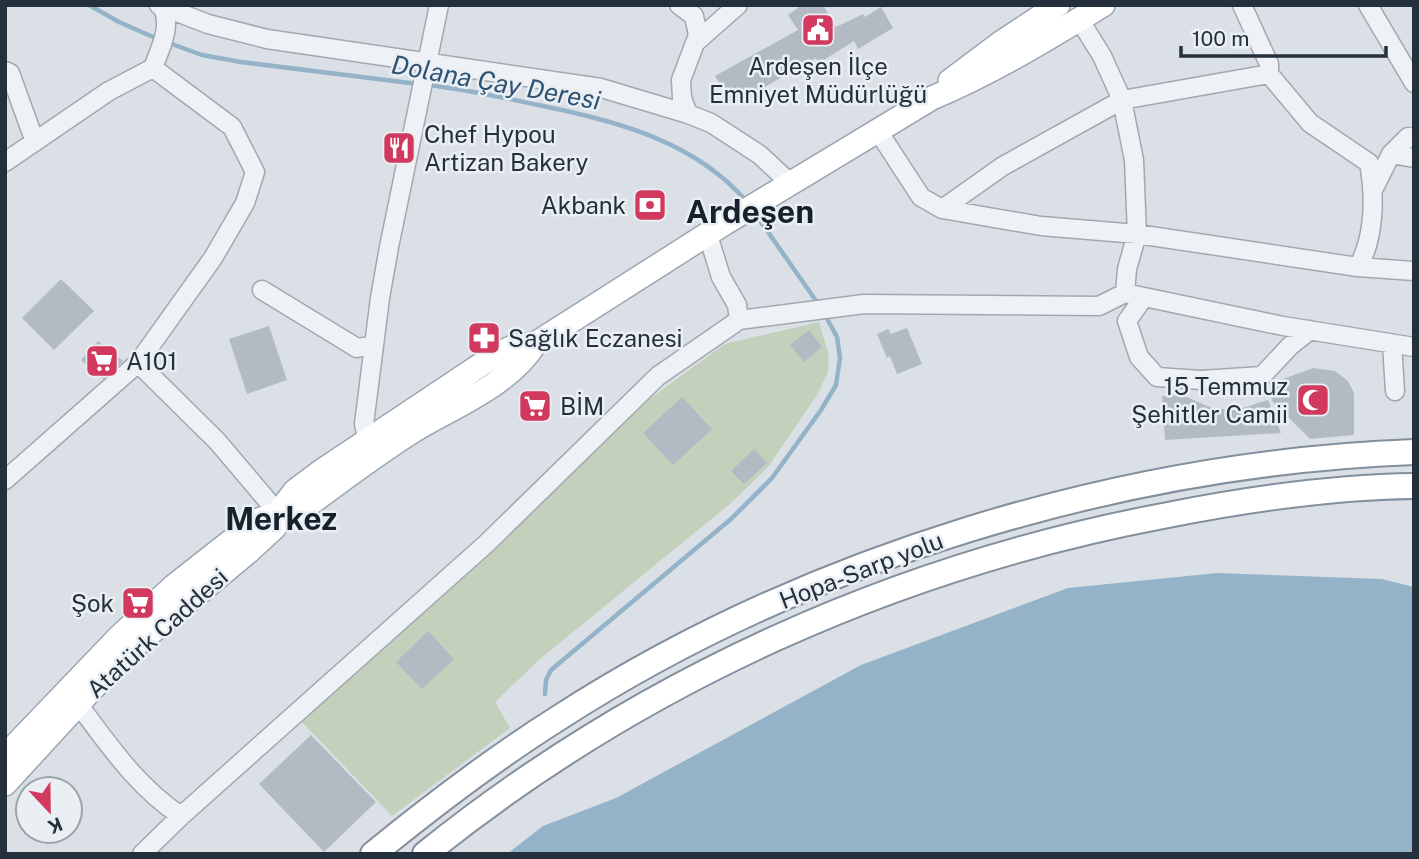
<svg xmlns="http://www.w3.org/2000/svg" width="1419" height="859" font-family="'Public Sans',sans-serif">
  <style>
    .green { fill: #c3d0bc }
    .water { fill: #94b2c8 }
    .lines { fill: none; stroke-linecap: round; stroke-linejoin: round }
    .stream { stroke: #94b2c8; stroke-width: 4.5 }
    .building { fill: #b2bac3 }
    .minor-casing { stroke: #a1a8b0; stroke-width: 21 }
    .major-casing { stroke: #9aa6b2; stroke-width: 26 }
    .highway-casing { stroke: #828f9d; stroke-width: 28 }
    .minor { stroke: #eef1f5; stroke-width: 18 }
    .major { stroke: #fff; stroke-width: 23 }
    .highway { stroke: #fff; stroke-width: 24 }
    .labels { text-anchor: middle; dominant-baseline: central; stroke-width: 5; stroke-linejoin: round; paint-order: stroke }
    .poi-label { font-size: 24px; fill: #25303d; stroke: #eaeff4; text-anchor: start }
    .street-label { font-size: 24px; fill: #25303d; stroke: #eaeff4 }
    .water-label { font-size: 26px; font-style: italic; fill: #2e5272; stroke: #eaeff4 }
    .district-label { font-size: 32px; font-weight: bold; fill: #17212d; stroke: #eaeff4 }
  </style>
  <rect width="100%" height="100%" fill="#dbe0e6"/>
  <path class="green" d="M819,322l10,34 -1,16 -11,23 -49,72 -37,36 -191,156 -45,43 15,26 -118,88 -92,-96 330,-307 95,-69z"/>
  <path class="water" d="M1217,573l165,6 32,8v267h-907l36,-28 73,-28 245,-133 207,-77z"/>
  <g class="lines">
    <path class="stream" d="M89,5l30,17 41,18
      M169,43l33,12 39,7 177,22
      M427,85c39,4 77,13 116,21 74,15 153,36 204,96
      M754,212l65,93
      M545,694l1,-14 5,-10 180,-151 41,-41 49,-68 15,-25 4,-27 -3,-21 -13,-24"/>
  </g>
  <path class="building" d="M802,5h21l13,22 27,-13 2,3 16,-10 12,21 -35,21 -4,-8 -35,22 -3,-5 -83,47 -18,-29 83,-46 -10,-15z
    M61,279l33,32 -40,39 -32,-32z
    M269,326l18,54 -40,14 -18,-55z
    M907,328l15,36 -25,10 -7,-18 -3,2 -10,-24 11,-5 3,5z
    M809,330l13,17 -18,15 -14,-17z
    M98,341l25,20 -20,18 -22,-19z
    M1313,368l22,3 13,10 6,12v42l-44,4 -38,-38 -2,-13 13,-9z
    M1182,395l30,13 24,2 32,-10 13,33 -116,7 -3,-44z
    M682,397l30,32 -39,36 -30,-32z
    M754,449l13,14 -23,21 -13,-13z
    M428,631l26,28 -32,30 -26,-27z
    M311,735l65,67 -52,50 -65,-68z"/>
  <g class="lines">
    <defs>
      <path id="minor" d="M159,5l49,19 59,15 334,49 87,26 23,9 49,32 31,29
        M679,5l15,11 4,19 -17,45 1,18 6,16
        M1368,5l46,78
        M695,43l43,-38
        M153,68c6,-17 20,-43 9,-61
        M5,71l5,2 25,69
        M878,131l43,66 21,12 99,17 96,8 221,33c17,-30 17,-71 11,-104l-59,-40 -41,-49v-10l-27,-59
        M1391,154l23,4
        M5,162l104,-71 44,-23 79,59 23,45 -10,31 -32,55 -75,105 -133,117
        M1374,188l17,-34 17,-17 6,1
        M942,209l61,-43 119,-66 147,-26
        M1358,267l56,4
        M262,290l95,58 17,-3
        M1125,293l158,33 131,21
        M1144,297l-17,24 12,36 18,20 44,3 61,-4 28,-30 20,-16
        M739,320l125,-16 235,2 26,-13 2,-24 10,-35 -3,-74 -12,-60 -20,-44 -23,-37
        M1392,344l3,47
        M138,363l79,78 61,72
        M375,434l-9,-1 -2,-9 16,-126 9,-51 50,-242
        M78,704c31,41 59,83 103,112
        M142,854l39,-38 305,-272 172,-168 81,-56 -2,-15 -16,-28 -13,-42"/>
      <path id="major" d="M950,81l52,-39 56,-37
        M5,756l114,-119 55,-51 84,-66 20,-7 17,-22 28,-21 171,-114 19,-9 22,-3 190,-121 207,-125c60,-25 115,-59 171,-93
        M5,784l88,-96 43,-43 112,-93 27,-25 3,-14 14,1 11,-5c36,-27 72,-54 110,-78 41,-25 95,-45 122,-87"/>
      <path id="highway" d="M373,854c59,-48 119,-94 184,-135 247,-160 563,-256 857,-267
        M425,854c216,-174 471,-288 743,-339 81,-16 163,-28 246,-29"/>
    </defs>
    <use href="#minor" class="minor-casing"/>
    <use href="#major" class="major-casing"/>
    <use href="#highway" class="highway-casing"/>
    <use href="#minor" class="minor"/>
    <use href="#major" class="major"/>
    <use href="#highway" class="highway"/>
  </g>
  <defs>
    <symbol id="civic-square" viewBox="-11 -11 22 22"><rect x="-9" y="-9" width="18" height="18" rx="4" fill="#d2395e" stroke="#eaeff4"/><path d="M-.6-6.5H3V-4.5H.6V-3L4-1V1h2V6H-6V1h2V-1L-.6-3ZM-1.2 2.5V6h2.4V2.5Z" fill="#fff"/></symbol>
    <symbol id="restaurant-square" viewBox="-11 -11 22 22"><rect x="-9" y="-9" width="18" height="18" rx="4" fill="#d2395e" stroke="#eaeff4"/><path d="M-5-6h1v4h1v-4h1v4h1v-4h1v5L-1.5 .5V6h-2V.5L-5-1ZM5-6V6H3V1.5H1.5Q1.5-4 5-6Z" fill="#fff"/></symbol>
    <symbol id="bank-square" viewBox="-11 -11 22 22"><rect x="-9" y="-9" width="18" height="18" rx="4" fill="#d2395e" stroke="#eaeff4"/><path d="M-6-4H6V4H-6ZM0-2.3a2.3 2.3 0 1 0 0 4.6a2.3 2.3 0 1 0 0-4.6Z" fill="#fff"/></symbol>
    <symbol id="pharmacy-square" viewBox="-11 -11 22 22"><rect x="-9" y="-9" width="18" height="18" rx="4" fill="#d2395e" stroke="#eaeff4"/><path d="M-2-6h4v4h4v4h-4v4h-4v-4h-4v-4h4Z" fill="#fff"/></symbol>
    <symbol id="supermarket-square" viewBox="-11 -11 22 22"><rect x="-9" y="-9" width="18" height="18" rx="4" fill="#d2395e" stroke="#eaeff4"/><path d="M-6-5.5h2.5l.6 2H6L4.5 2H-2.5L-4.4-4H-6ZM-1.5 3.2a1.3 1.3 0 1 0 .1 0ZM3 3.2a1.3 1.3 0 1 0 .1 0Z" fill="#fff"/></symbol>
    <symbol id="mosque-square" viewBox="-11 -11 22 22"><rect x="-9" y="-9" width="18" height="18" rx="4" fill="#d2395e" stroke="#eaeff4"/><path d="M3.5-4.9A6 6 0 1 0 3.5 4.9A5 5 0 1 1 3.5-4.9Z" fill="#fff"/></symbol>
  </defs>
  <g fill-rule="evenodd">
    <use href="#civic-square" x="799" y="11" width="38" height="38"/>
    <use href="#restaurant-square" x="380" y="129" width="38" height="38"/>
    <use href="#bank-square" x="631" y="186" width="38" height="38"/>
    <use href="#pharmacy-square" x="465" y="319" width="38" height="38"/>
    <use href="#supermarket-square" x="83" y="342" width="38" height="38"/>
    <use href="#mosque-square" x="1294" y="381" width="38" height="38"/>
    <use href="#supermarket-square" x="516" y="387" width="38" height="38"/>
    <use href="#supermarket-square" x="119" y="584" width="38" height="38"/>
  </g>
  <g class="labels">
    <g class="poi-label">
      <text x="818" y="66" text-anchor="middle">Ardeşen İlçe<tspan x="818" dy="28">Emniyet Müdürlüğü</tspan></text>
      <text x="424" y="134">Chef Hypou<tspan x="424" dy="28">Artizan Bakery</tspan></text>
      <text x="626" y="205" text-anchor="end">Akbank</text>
      <text x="508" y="338">Sağlık Eczanesi</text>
      <text x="126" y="361">A101</text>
      <text x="1288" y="386" text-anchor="end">15 Temmuz<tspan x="1288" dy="28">Şehitler Camii</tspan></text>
      <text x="560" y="406">BİM</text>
      <text x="114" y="603" text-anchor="end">Şok</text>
    </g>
    <g class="street-label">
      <text transform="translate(861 570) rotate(-21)">Hopa-Sarp yolu</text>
      <text transform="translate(157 633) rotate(-42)">Atatürk Caddesi</text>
    </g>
    <g class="water-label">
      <text transform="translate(496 82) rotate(10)">Dolana Çay Deresi</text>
    </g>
    <g class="district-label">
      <text x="750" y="211">Ardeşen</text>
      <text x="281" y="518">Merkez</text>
    </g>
  </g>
  <rect width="1419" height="859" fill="none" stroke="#25303d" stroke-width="14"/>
  <g transform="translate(49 810) rotate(158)"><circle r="33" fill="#eaeff4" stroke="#9ba3ab" stroke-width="2"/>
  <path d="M0-5L12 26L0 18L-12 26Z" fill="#d2395e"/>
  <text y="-10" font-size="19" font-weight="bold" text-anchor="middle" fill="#25303d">K</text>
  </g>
  <path d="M1181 46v10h205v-10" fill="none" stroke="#25303d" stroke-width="3.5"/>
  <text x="1192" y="46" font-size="21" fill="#25303d" stroke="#eaeff4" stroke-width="5" paint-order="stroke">100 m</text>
</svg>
